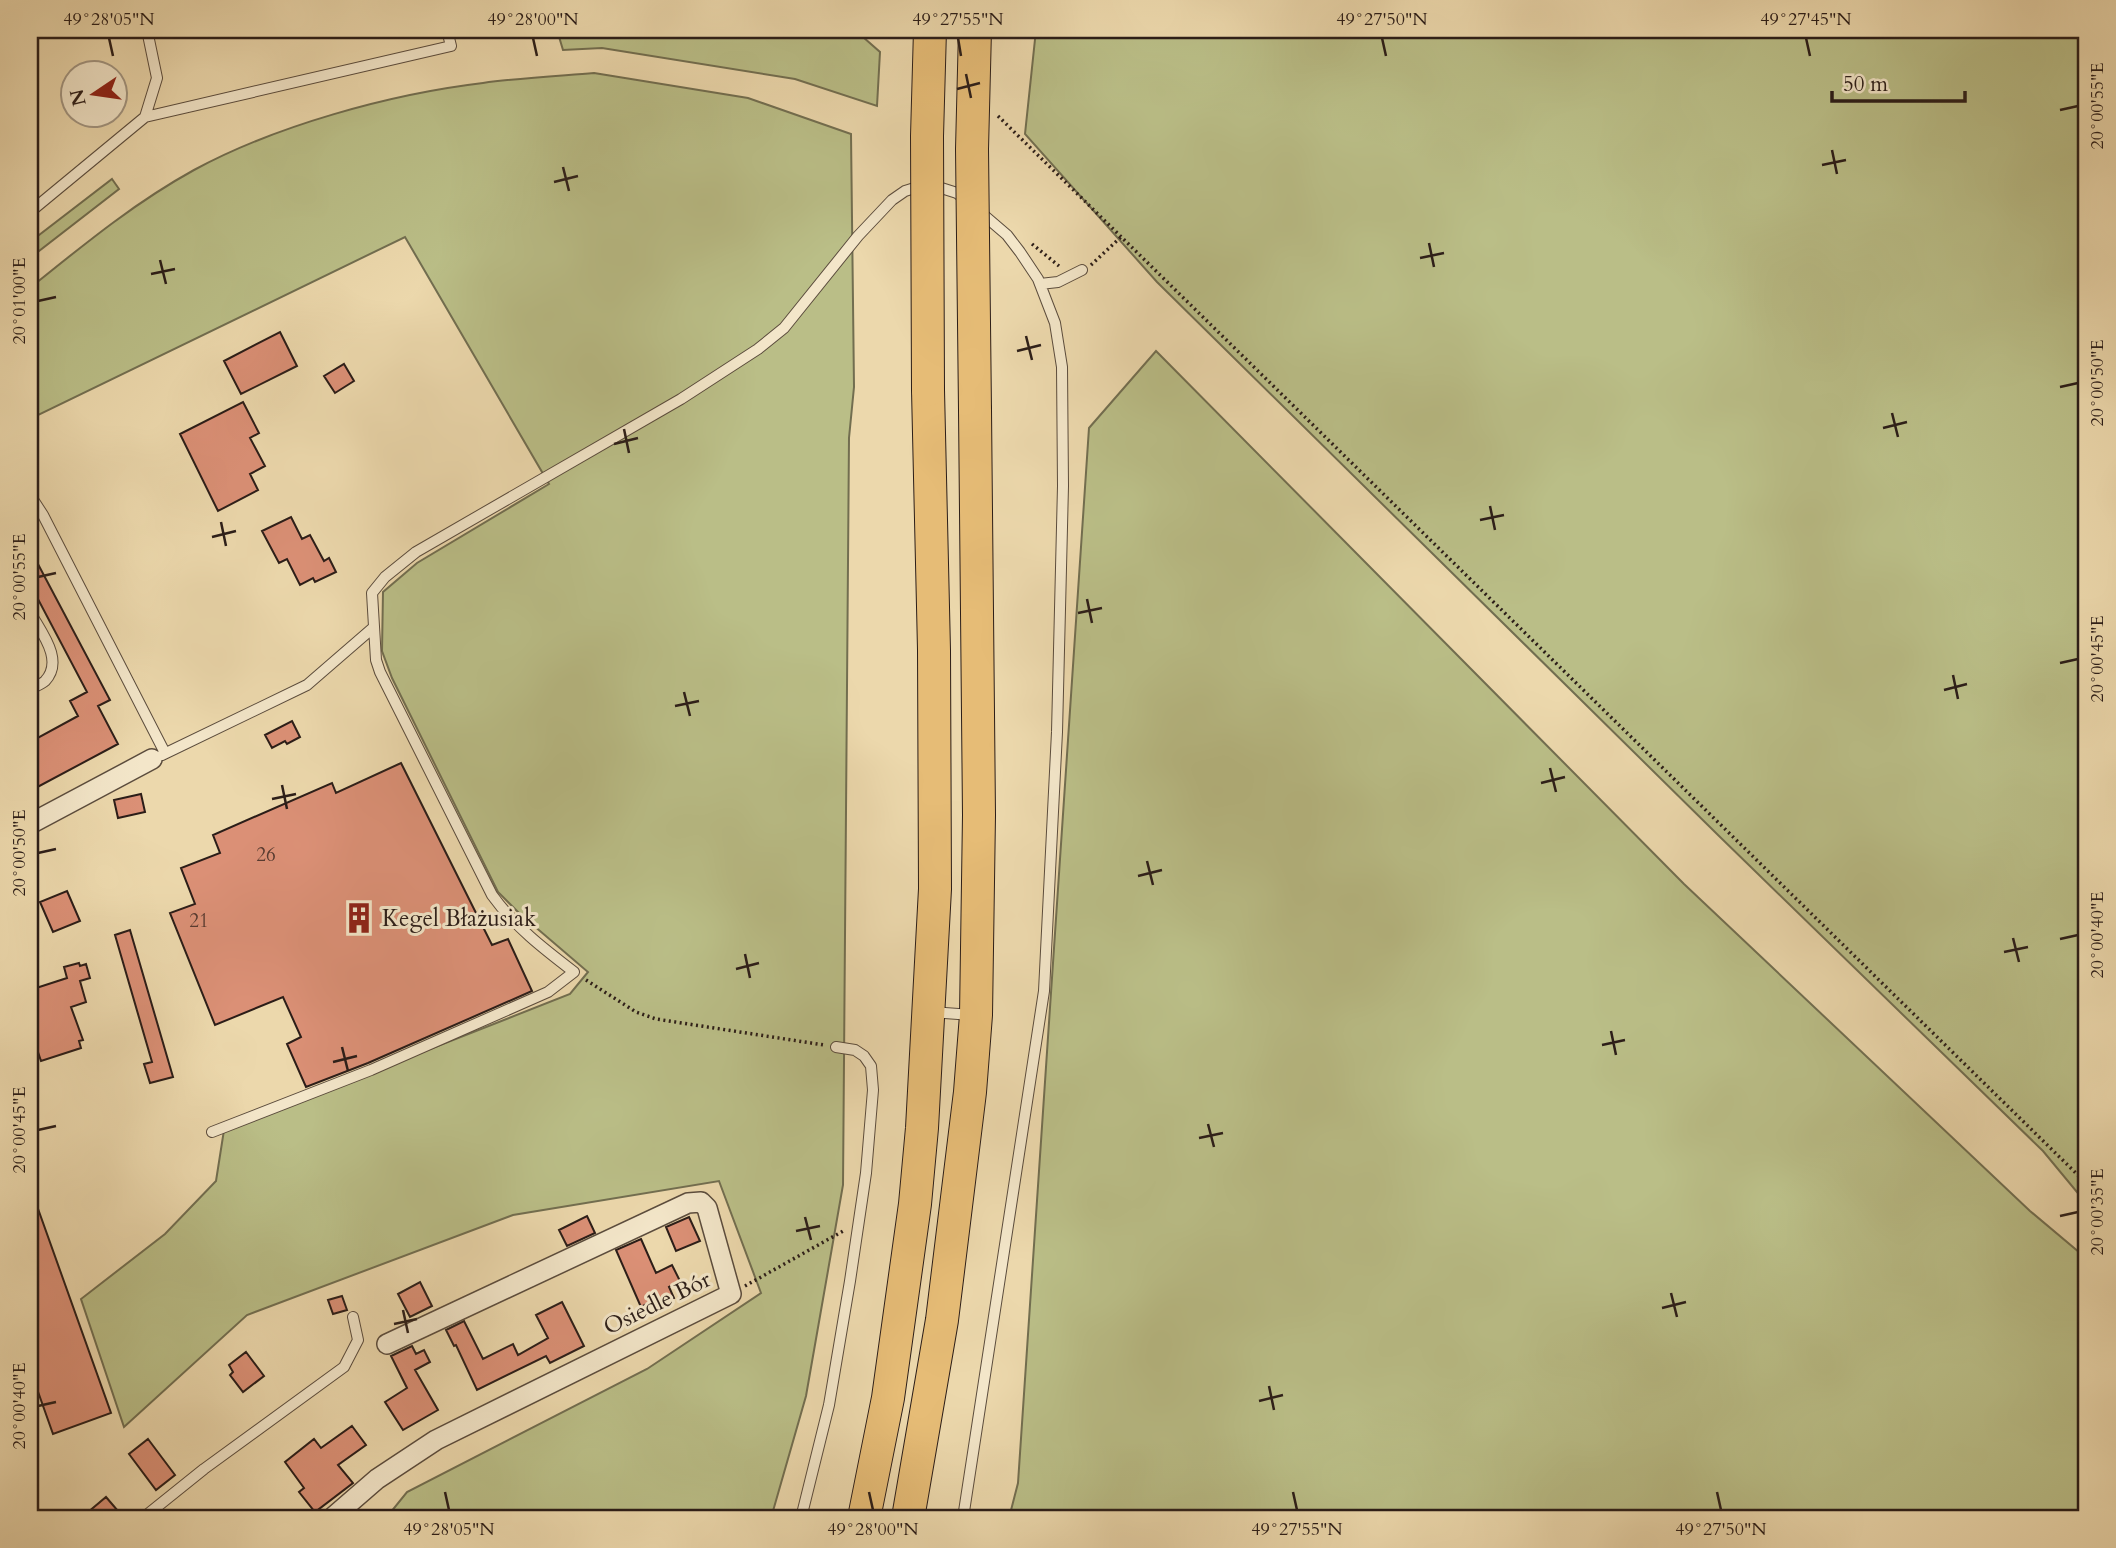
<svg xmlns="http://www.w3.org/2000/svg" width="2116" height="1548" font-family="Cardo,serif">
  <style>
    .green { fill: #babe87; stroke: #726e50; stroke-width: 2 }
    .building { fill: #db9076; stroke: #2b1d18; stroke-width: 2 }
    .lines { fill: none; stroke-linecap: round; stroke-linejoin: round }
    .service-casing { stroke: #5b4c3d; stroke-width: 12 }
    .minor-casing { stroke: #5b4c3d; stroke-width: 22 }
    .primary-casing { stroke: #2b1d18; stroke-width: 34 }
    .path { stroke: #2b1d18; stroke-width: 3.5; stroke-dasharray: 2 3.5; stroke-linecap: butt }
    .service { stroke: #f3e6c9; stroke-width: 10 }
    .minor { stroke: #f3e6c9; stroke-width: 19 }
    .primary { stroke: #e6bc76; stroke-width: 32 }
    .primary-bridge-casing { stroke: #2b1d18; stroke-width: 34; stroke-linecap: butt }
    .primary-bridge { stroke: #e6bc76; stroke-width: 32 }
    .ticks { fill: none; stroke: #2b1d18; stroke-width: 2.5 }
    .labels { text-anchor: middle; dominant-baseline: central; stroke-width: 6; stroke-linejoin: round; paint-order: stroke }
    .number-label { font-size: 19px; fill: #573a30 }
    .poi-label { font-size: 23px; fill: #2b1d18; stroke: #f3e6c9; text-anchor: start }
    .street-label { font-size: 23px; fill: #2b1d18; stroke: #f3e6c9 }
    .neatline { fill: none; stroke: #2b1d18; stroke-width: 2.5 }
    .ticks-label { font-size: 18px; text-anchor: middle; fill: #2b1d18 }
  </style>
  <rect width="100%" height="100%" fill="#ecd8ac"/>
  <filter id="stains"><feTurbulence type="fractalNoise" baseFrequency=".00286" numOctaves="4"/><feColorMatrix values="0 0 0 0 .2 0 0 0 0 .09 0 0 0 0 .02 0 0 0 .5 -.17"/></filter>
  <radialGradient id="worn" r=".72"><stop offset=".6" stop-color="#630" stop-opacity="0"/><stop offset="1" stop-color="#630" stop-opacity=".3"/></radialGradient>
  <path class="green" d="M557,30h298l25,22 -3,54 -82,-27 -193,-31 -39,2z
    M1036,30h1050v1173l-43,-52 -325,-316 -561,-553 -132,-148z
    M594,73l154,25 103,36 3,253 -5,51 -6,747 -37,211 -35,122h-385l21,-26 240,-123 114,-76 -42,-112 -206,34 -266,100 -123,112 -43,-128 84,-65 51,-53 8,-51 346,-136 18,-22 -69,-59 -21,-21 -106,-214 -10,-27 1,-59 34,-29 132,-79 -144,-247 -375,182v-131c52,-42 104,-85 164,-118 81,-44 196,-76 289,-87 36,-5 74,-7 111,-10z
    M112,179l7,10 -89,69v-16z
    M1156,351l528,533 346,327 56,47v260h-1077l9,-35 71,-1055z"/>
  <path class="building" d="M280,332l17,34 -56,28 -17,-33z
    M344,364l10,17 -19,12 -11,-17z
    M243,402l16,31 -9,5 15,28 -15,8 8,16 -40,21 -38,-77z
    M291,517l11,22 8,-4 14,26 5,-3 7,14 -21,10 -2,-4 -13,7 -13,-26 -8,4 -17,-32z
    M30,549l80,151 -12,6 20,38 -88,47v-49l48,-26 -8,-15 17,-9 -57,-108z
    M292,721l8,16 -13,7 -2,-3 -13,7 -7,-13z
    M401,763l91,182 16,-6 24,52 -164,72 -62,24 -19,-43 14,-7 -18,-40 -68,28 -45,-112 25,-9 -14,-36 39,-15 -7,-18 119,-52 4,10z
    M141,794l4,18 -27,6 -4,-18z
    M67,891l13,30 -27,11 -13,-30z
    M130,930l43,147 -23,6 -6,-19 8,-2 -37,-127z
    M79,963l1,3 6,-2 4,14 -10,3 6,21 -15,5 12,33 -4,1 2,7 -40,13 -11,-33v-38l37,-12 -3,-11z
    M30,1192h2l79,221 -58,21 -23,-65z
    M587,1216l8,17 -28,13 -8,-16z
    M689,1217l11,24 -24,10 -10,-24z
    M641,1239l15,34 16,-8 8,16 -11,6 5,11 -21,11 -3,-7 -9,5 -25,-57z
    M420,1282l12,24 -22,11 -12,-23z
    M342,1296l5,14 -14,4 -5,-14z
    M562,1302l22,44 -34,17 -4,-7 -69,34 -21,-45 -2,1 -8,-16 18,-9 19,38 30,-15 5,11 30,-17 -12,-23z
    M412,1346l4,8 8,-4 6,12 -15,8 23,40 -35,20 -18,-28 22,-14 -16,-32z
    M246,1352l18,24 -21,16 -13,-17 3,-3 -4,-7z
    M352,1426l14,19 -28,20 15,18 -38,29 -16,-20 5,-4 -19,-26 29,-23 7,9z
    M148,1439l27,36 -19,15 -27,-36z
    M106,1497l18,21h-43z"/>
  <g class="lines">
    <defs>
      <path id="service" d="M145,117l306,-71 -4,-16
        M30,212l115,-95 12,-39 -10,-48
        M1040,284l18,-2 24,-12
        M30,495l13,20 122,238
        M30,612c10,19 35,48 15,69 -3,3 -11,6 -15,8
        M162,755l145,-70 67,-58
        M931,1012l41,3
        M212,1132l159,-62 177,-78 26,-20c-30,-23 -60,-46 -82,-77l-112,-223 -4,-12 -4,-67 13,-16 31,-25 265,-153 77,-50 26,-21 74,-92 34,-36 13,-9 16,-5h14l22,7 10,8
        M143,1518l61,-49 140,-102 14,-27 -5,-23
        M801,1518l28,-113 21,-124 16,-108 7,-83 -2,-24 -7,-10 -9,-6 -19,-3
        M963,1518l81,-527 13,-259 6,-246 -1,-119 -7,-44 -17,-44 -18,-27 -13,-17 -28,-24"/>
      <path id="minor" d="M30,824l122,-65
        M332,1518l45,-39 59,-39 295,-146 -24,-86 -6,-6 -13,1 -301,141"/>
      <path id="primary" d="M864,1518l24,-120 27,-194 7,-76 13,-239 -1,-239 -6,-260
        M908,1518l34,-198 28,-228 6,-77 3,-200 -4,-405"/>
    </defs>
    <use href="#service" class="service-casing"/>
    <use href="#minor" class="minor-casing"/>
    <use href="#primary" class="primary-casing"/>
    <path class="path" d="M998,116l1088,1067
      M1032,244l27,22
      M1091,265l31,-29
      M586,980l50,32 20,7 168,26
      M745,1286l100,-56
      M2074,1518l12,-15"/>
    <use href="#service" class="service"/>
    <use href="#minor" class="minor"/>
    <use href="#primary" class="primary"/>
    <defs>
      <path id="primary-bridge" d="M928,390l-1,-254 3,-106
        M975,410l-3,-261 3,-119"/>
    </defs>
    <use href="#primary-bridge" class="primary-bridge-casing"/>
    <use href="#primary-bridge" class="primary-bridge"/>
  </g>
  <path class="ticks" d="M109,38l4,18M533,38l4,18M958,38l3,18M1382,38l4,18M1806,38l4,18M966,74l5,24M957,89l23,-6M2060,110l18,-4M1832,150l5,24M1822,165l24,-5M563,167l6,24M554,182l24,-6M1429,243l5,24M1420,258l24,-5M160,260l6,24M151,274l24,-5M38,301l18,-4M1026,336l6,24M1017,351l24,-6M2060,387l18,-4M1892,413l6,24M1883,428l24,-6M624,429l5,24M614,444l24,-6M1490,506l5,24M1480,520l24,-5M221,522l5,24M212,537l24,-6M38,577l18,-4M1087,599l5,24M1078,613l24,-5M2060,663l18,-4M1953,675l5,24M1944,690l23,-6M684,692l6,24M675,706l24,-5M1550,768l6,24M1541,783l24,-6M282,785l5,24M272,799l24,-5M38,853l18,-4M1147,861l6,24M1138,876l24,-6M2013,938l6,24M2060,939l18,-4M2004,952l24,-5M745,954l5,24M736,969l23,-6M1611,1031l5,24M1602,1045l23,-5M342,1047l6,24M333,1062l24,-6M1208,1124l6,23M38,1130l18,-4M1199,1138l24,-5M2060,1216l18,-4M805,1217l6,23M796,1231l24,-5M1671,1293l6,24M1662,1308l24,-6M403,1310l5,23M394,1324l23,-5M1269,1386l5,24M1259,1401l24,-6M38,1406l18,-4M445,1492l4,18M869,1492l4,18M1293,1492l4,18M1717,1492l4,18"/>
  <defs>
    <symbol id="building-bare" viewBox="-9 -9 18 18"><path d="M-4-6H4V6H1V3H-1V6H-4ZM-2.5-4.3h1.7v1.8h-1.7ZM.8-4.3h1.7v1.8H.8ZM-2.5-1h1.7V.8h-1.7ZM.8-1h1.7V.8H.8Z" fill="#8f2418" stroke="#f3e6c9" stroke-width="2.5" paint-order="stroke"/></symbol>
  </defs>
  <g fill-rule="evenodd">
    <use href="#building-bare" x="337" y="896" width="44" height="44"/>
  </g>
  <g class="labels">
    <g class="number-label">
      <text x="266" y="855">26</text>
      <text x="199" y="921">21</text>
    </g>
    <g class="poi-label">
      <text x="382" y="918">Kegel Błażusiak</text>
    </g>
    <g class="street-label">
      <text transform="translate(657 1303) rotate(-26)">Osiedle Bór</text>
    </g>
  </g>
  <rect width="2116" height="1548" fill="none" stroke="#ecd8ac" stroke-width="77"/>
  <g transform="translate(94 94) rotate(257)"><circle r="33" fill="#f3e6c9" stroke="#a39682" stroke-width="2"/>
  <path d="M0-5L12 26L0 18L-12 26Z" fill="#8f2418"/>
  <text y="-10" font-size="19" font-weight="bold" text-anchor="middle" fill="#2b1d18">N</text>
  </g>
  <path d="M1832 91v10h133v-10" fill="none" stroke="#2b1d18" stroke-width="3.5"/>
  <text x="1843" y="91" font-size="21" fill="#2b1d18" stroke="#f3e6c9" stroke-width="5" paint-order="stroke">50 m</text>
  <rect x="38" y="38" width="2040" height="1472" class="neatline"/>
  <g class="ticks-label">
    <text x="109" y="25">49°28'05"N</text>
    <text x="533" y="25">49°28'00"N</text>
    <text x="958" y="25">49°27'55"N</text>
    <text x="1382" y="25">49°27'50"N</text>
    <text x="1806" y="25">49°27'45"N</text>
    <text transform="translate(2097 106) rotate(-90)" y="6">20°00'55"E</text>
    <text transform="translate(19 301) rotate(-90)" y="6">20°01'00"E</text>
    <text transform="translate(2097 383) rotate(-90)" y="6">20°00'50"E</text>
    <text transform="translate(19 577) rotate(-90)" y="6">20°00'55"E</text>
    <text transform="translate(2097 659) rotate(-90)" y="6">20°00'45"E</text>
    <text transform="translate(19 853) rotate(-90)" y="6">20°00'50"E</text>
    <text transform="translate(2097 935) rotate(-90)" y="6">20°00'40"E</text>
    <text transform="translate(19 1130) rotate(-90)" y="6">20°00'45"E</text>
    <text transform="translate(2097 1212) rotate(-90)" y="6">20°00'35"E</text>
    <text transform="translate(19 1406) rotate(-90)" y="6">20°00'40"E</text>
    <text x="449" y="1535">49°28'05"N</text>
    <text x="873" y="1535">49°28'00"N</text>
    <text x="1297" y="1535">49°27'55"N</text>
    <text x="1721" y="1535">49°27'50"N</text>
  </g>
  <rect width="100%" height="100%" filter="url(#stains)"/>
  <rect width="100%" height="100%" fill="url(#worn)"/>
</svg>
